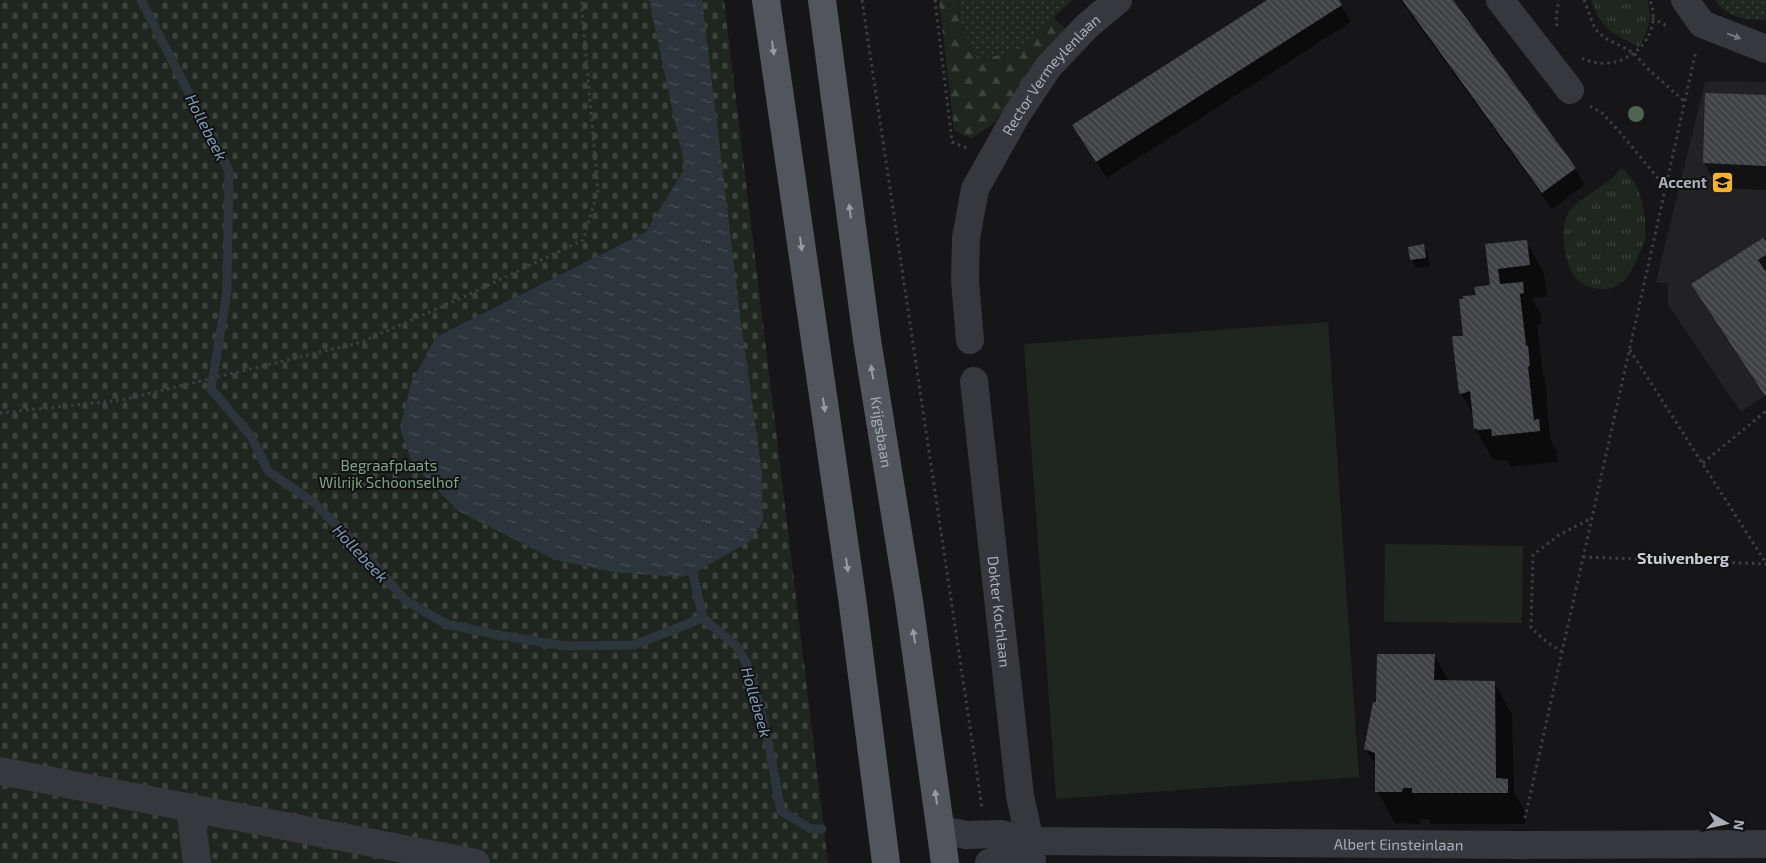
<svg xmlns="http://www.w3.org/2000/svg" width="1766" height="863" font-family="'Exo 2',sans-serif">
  <style>
    .built { fill: #222225 }
    .grass { fill: url(#grass-dots) }
    .forest { fill: url(#forest-firs) }
    .cemetery { fill: url(#cemetery-stones) }
    .park { fill: url(#park-tufts) }
    .pitch { fill: #1e261f }
    .water { fill: url(#water-ripples) }
    .shadow { fill: #0007 }
    .lines { fill: none; stroke-linecap: round; stroke-linejoin: round }
    .stream { stroke: #2c353c; stroke-width: 9 }
    .building { fill: url(#building-back-hatch) }
    .path { stroke: #3d3f44; stroke-width: 3; stroke-dasharray: 2.5 4; stroke-linecap: butt }
    .minor { stroke: #37383d; stroke-width: 28 }
    .major { stroke: #53555c; stroke-width: 28 }
    .tree { fill: #506452 }
    .oneway { fill: #757881 }
    .oneway2 { fill: #979ba6 }
    .labels { text-anchor: middle; dominant-baseline: central; stroke-width: 4; stroke-linejoin: round; paint-order: stroke }
    .street-label { font-size: 15px; fill: #a8adb8; stroke: #111113 }
    .poi-label { font-size: 15px; font-weight: bold; fill: #a8adb8; stroke: #111113; text-anchor: end }
    .park-label { font-size: 15px; fill: #7fa381; stroke: #111113 }
    .water-label { font-size: 16px; font-style: italic; fill: #7f9bb3; stroke: #111113 }
    .neighbourhood-label { font-size: 16px; font-weight: bold; fill: #c9ccd4; stroke: #111113 }
  </style>
  <defs>
    <pattern id="grass-dots" width="8" height="8" patternUnits="userSpaceOnUse" patternTransform="scale(1.25)"><rect width="8" height="8" fill="#1e261f"/><path d="M2 2h.1M6 6h.1" fill="none" stroke="#3c433d" stroke-width="1.8" stroke-linecap="round"/></pattern>
    <pattern id="forest-firs" width="22" height="20" patternUnits="userSpaceOnUse" patternTransform="scale(1.25)"><rect width="22" height="20" fill="#1e261f"/><path d="M5 1l3.5 6h-7zM16 11l3.5 6h-7z" fill="#3c433d"/></pattern>
    <pattern id="cemetery-stones" width="16" height="16" patternUnits="userSpaceOnUse" patternTransform="scale(1.25)"><rect width="16" height="16" fill="#1e261f"/><path d="M2 7V4a2 2 0 0 1 4 0v3zM10 15v-3a2 2 0 0 1 4 0v3z" fill="#3c433d"/></pattern>
    <pattern id="park-tufts" width="24" height="20" patternUnits="userSpaceOnUse" patternTransform="scale(1.25)"><rect width="24" height="20" fill="#1e261f"/><path d="M3 7l-1-3M5 7V3M7 7l1-3M15 17l-1-3M17 17v-4M19 17l1-3" fill="none" stroke="#3c433d"/></pattern>
    <pattern id="water-ripples" width="26" height="14" patternUnits="userSpaceOnUse" patternTransform="scale(1.25)"><rect width="26" height="14" fill="#2c353c"/><path d="M2 4q2-2 4 0t4 0M15 11q2-2 4 0t4 0" fill="none" stroke="#485056"/></pattern>
    <pattern id="building-back-hatch" width="6" height="6" patternUnits="userSpaceOnUse" patternTransform="scale(1.25)"><rect width="6" height="6" fill="#404145"/><path d="M-1 5l2 2M0 0l6 6M5-1l2 2" fill="none" stroke="#595a5e"/></pattern>
  </defs>
  <rect width="100%" height="100%" fill="#161618"/>
  <path class="built" d="M1718,81l48,1v313l-25,17 -73,-107v-21l-12,-2 49,-200z"/>
  <path class="grass" d="M958,0h115l-56,51 -40,9 -17,-38z
    M1715,0h51v20c-21,0 -38,-2 -51,-20z"/>
  <path class="forest" d="M939,0h19l2,22 17,38 40,-9 35,-34 15,13 -74,94 -22,15 -17,-9z"/>
  <path class="cemetery" d="M0,0h724l104,863h-828z"/>
  <path class="park" d="M1591,0h56c6,17 1,34 -9,48 -7,-7 -16,-9 -25,-15 -12,-8 -17,-20 -22,-33z
    M1621,168c8,6 16,16 19,27 4,13 7,31 5,45 -1,4 -4,9 -6,14 -9,23 -21,42 -49,33 -11,-3 -19,-13 -22,-24 -4,-15 -7,-29 -2,-45 7,-20 42,-30 55,-50z"/>
  <path class="pitch" d="M1328,322l31,455 -303,22 -32,-455z
    M1385,544l138,2 -1,77 -138,-1z"/>
  <path class="water" d="M649,0h53l39,323 21,150 1,48 -13,20 -57,33 -14,3 -67,-5 -57,-12 -98,-50 -45,-47 -12,-35 11,-45 25,-46 210,-105 39,-64z"/>
  <path class="shadow" d="M1269,0h69l13,22 -244,156 -24,-36z
    M1400,0h52l123,169 10,16 -33,24z
    M1706,94l60,2v94l-48,-2 -14,-25z
    M1526,241l18,32 3,24 -16,1 10,16v11h-4l6,50 2,4 2,18 -1,2 5,42 6,11v10l-46,5 -4,-7 -10,1 -1,-2 -3,1 -18,-32 -1,-12 -14,-24 5,-54 12,-42 15,-9 -6,-42z
    M1766,244v155l-59,-90 -15,-25z
    M1423,245l5,9 2,12 -14,2 -4,-8 -2,-12z
    M1434,655l15,26 45,1 18,32 2,77 11,21v12h-94l-2,-5h-9v5l-25,-1 -18,-32v-23l-11,-19 12,-46z"/>
  <g class="lines">
    <path class="stream" d="M141,0l88,171 -2,121 -16,97 40,47 17,35 46,32 48,47 43,50 41,24 52,11 67,11 69,-1 69,-27 34,29 12,21 17,62 15,81 30,18h11
      M693,574l10,44"/>
  </g>
  <path class="building" d="M1267,0h72l3,5 -246,157 -24,-37z
    M1402,0h51l123,168 -34,25z
    M1705,93l61,2v71l-63,-3z
    M1763,238l3,4v13l-8,5 8,12v123l-1,1 -74,-112z
    M1527,240l3,25 -32,4 2,15 23,-2 1,11 -4,1 6,51 2,1 2,19 -2,2 6,53 5,-1 1,12 -48,5 -1,-7 -14,1v-2l-3,1 -4,-38 -9,3 -2,-1 -7,-56 2,-1h9l-4,-37h4v-3l13,-1 -2,-8 16,-2 -5,-41z
    M1424,244l2,14 -16,2 -2,-13z
    M1377,654h58l-1,26 61,1 1,97 12,1v14h-96v-5h-9l-1,4h-27v-39l-11,-4 9,-47h3z"/>
  <g class="lines">
    <path class="path" d="M862,0l120,808
      M935,0l17,142 15,6
      M1584,0l11,29 10,9 29,15 13,15 38,34
      M1652,18l15,8
      M1557,26l-1,-10 3,-16
      M1582,58c37,19 84,-17 68,-58
      M1590,106l12,7 16,17 48,58
      M1630,350l136,213
      M0,413l122,-13 240,-58 99,-44 122,-58 15,-49 -16,-180v-11
      M1703,463l63,-52
      M1583,557l183,7
      M1562,652l-15,-10 -16,-14 2,-73 26,-20 33,-17
      M1525,818l171,-767"/>
    <g class="minor">
      <path d="M1500,0l70,90"/>
      <path d="M1685,0l17,24 64,25"/>
      <path id="s1" d="M970,340l-5,-59 1,-43 9,-49 42,-75 32,-48 38,-40 31,-26"/>
      <path id="s2" d="M974,381l46,415 10,45 2,22"/>
      <path d="M0,771l476,92"/>
      <path d="M190,808l7,55"/>
      <path id="s3" d="M941,830l25,5 34,-1 30,7 489,4 247,-1"/>
      <path d="M989,863l14,-5 27,-17"/>
    </g>
    <g class="major">
      <path d="M766,0l86,597 34,266"/>
      <path id="s4" d="M822,0l45,340 42,261 36,262"/>
    </g>
  </g>
  <circle class="tree" cx="1636" cy="114" r="8"/>
  <defs><path id="oneway-solid" d="M-6-.8H1V-3.2L6.5 0L1 3.2V.8H-6Z" transform="scale(1.25)"/></defs>
  <use class="oneway" href="#oneway-solid" transform="translate(1734 36) rotate(21)"/>
  <g class="oneway2">
    <use href="#oneway-solid" transform="translate(773 48) rotate(82)"/>
    <use href="#oneway-solid" transform="translate(850 211) rotate(-97)"/>
    <use href="#oneway-solid" transform="translate(801 244) rotate(82)"/>
    <use href="#oneway-solid" transform="translate(872 372) rotate(-99)"/>
    <use href="#oneway-solid" transform="translate(824 405) rotate(82)"/>
    <use href="#oneway-solid" transform="translate(847 565) rotate(82)"/>
    <use href="#oneway-solid" transform="translate(914 636) rotate(-98)"/>
    <use href="#oneway-solid" transform="translate(936 797) rotate(-98)"/>
  </g>
  <defs>
    <symbol id="school-square" viewBox="-11 -11 22 22"><rect x="-9" y="-9" width="18" height="18" rx="4" fill="#f2b134" stroke="#111113"/><path d="M0-5L7-2L0 1L-7-2ZM-4 1L0 2.5L4 1V4Q0 6-4 4Z" fill="#111"/></symbol>
  </defs>
  <g fill-rule="evenodd">
    <use href="#school-square" x="1710" y="170" width="25" height="25"/>
  </g>
  <g class="labels">
    <g class="street-label">
      <text stroke="none"><textPath href="#s1" startOffset="290">Rector Vermeylenlaan</textPath></text>
      <text stroke="none"><textPath href="#s4" startOffset="436">Krijgsbaan</textPath></text>
      <text stroke="none"><textPath href="#s2" startOffset="232">Dokter Kochlaan</textPath></text>
      <text stroke="none"><textPath href="#s3" startOffset="459">Albert Einsteinlaan</textPath></text>
    </g>
    <g class="poi-label">
      <text x="1707" y="182">Accent</text>
    </g>
    <g class="park-label">
      <text x="389" y="465">Begraafplaats<tspan x="389" dy="17">Wilrijk Schoonselhof</tspan></text>
    </g>
    <g class="water-label">
      <text transform="translate(207 127) rotate(63)">Hollebeek</text>
      <text transform="translate(361 553) rotate(47)">Hollebeek</text>
      <text transform="translate(757 702) rotate(74)">Hollebeek</text>
    </g>
    <g class="neighbourhood-label">
      <text x="1683" y="557">Stuivenberg</text>
    </g>
  </g>
  <g transform="translate(1726 823) rotate(99)" stroke="#111113" stroke-width="4" paint-order="stroke">
  <path d="M0-4L9 19L0 12L-9 19Z" fill="#a8adb8"/>
  <text y="-8" font-size="14" font-weight="bold" text-anchor="middle" fill="#a8adb8">N</text>
  </g>
</svg>
